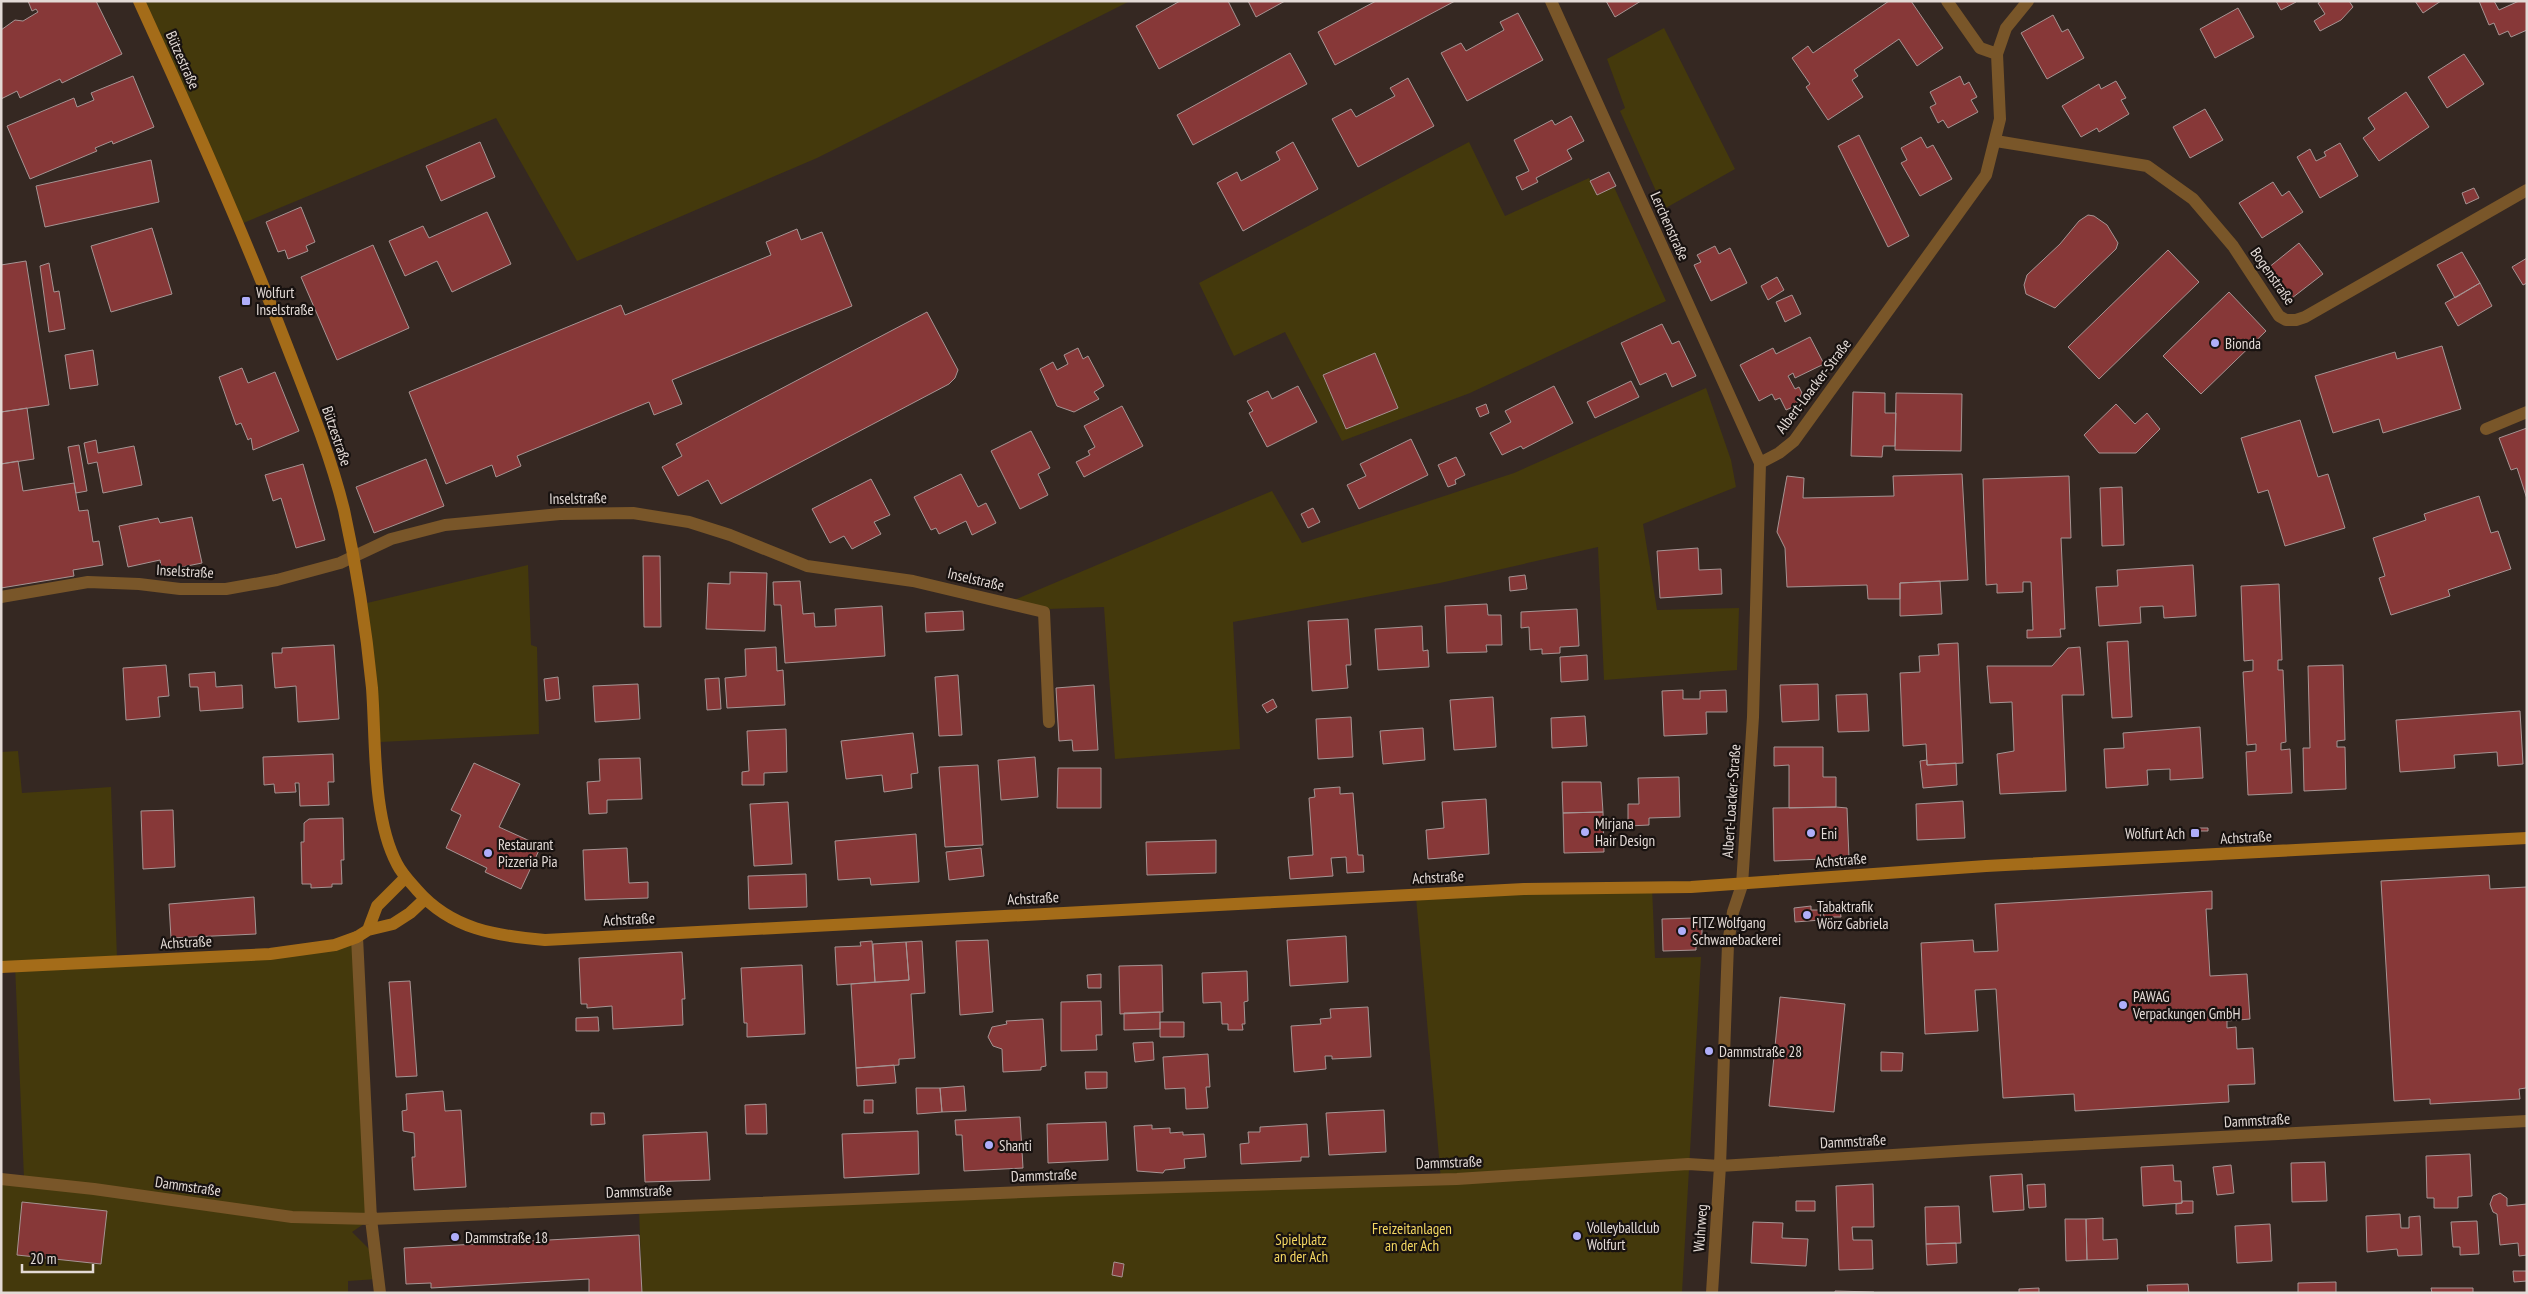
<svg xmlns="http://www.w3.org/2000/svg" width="2528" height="1294" font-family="'PT Sans Narrow',sans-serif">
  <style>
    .green { fill: #44390c }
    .building { fill: #873838; stroke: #a69493 }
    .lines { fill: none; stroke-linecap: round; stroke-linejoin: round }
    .street { stroke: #795629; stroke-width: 12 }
    .secondary { stroke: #a46c19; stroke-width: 12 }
    .poi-dot { fill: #afaefa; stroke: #181210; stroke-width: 2 }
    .labels { text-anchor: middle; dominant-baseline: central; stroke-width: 4.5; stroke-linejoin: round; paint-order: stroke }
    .street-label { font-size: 15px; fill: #e3dad6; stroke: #181210 }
    .poi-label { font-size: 15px; fill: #e3dad6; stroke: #181210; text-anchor: start }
    .park-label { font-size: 15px; fill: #f4d761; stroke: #181210 }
  </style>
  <rect width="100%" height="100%" fill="#352822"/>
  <path class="green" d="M140,1h990l-313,157 -240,103 -81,-143 -255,106z
    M1664,28l71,141 -71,40 -44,-98 5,-3 -18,-49z
    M1469,142l36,74 84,-38 8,16 17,-7 52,114 -196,92 -128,48 -57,-109 -51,24 -35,-73z
    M1706,388l25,72 5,27 -93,37 14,86 82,-2 -2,62 -133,10 -6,-133 -158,36 -207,39 7,127 -125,10 -11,-152 -56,2 -34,-9 258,-109 30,52 212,-70z
    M528,565l3,80 6,2 2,87 -159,8 -13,-139z
    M18,751l4,42 89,-6 6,172 192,-7 48,-15 14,282 -19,13 21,21 4,26 -29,2v12h-347v-111l23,-4 -9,-213h-14v-213z
    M1652,887l3,71 46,-1 -19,336h-1040l-3,-85 802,-28 -25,-283z"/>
  <path class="building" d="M28,1h68l26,53 -60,29 -2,-4 -40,19 -3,-7 -16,8v-69l14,-10 8,1 15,-9 -2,-3 -4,2z
    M1180,1h48l12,24 -81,44 -23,-43z
    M1248,1h37l-29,16z
    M1376,1h79l-120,64 -17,-33z
    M1606,1h35l-26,16z
    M1889,1h22l32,47 -26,18 -18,-27 -45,31 4,6 -6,4 11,17 -35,23 -22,-33 4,-3 -18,-26 16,-12 5,7z
    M2276,1h20v1l-15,8z
    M2322,1h27l4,6 -12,13 -21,11 -6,-10 11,-7 -7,-11z
    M2415,1h26l-18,12z
    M2479,1h15l5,9 20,-9h8v29l-16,7 -3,-6 -9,4 -5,-12 -5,2z
    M2238,8l16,29 -39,21 -15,-29z
    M1518,13l25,47 -76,41 -26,-48 20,-10 5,8 38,-21 -4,-8z
    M2053,15l9,17 6,-3 16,29 -37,21 -26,-46z
    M1290,53l17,31 -114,61 -16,-30z
    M2464,54l20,30 -37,24 -19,-31z
    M133,76l21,51 -41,17 -1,-3 -17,7 2,3 -67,28 -23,-53 67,-28 3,9 17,-7 -3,-7z
    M1960,76l4,9 5,-3 8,15 -6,3 7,12 -30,16 -5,-8 -5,3 -8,-16 6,-3 -6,-12z
    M1408,78l26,48 -76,41 -26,-48 19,-10 5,8 39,-21 -5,-8z
    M2116,81l10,17 -5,2 8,14 -30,18 -2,-4 -16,9 -19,-31 37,-22 2,5z
    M2406,92l23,35 -50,34 -16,-23 12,-9 -7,-11z
    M2205,109l18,31 -33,18 -17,-31z
    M1571,116l13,25 -17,9 5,9 -36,19 2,4 -16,8 -6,-13 13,-6 -15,-31 38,-20 3,5z
    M1859,135l50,101 -21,11 -50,-101z
    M1921,137l6,11 6,-3 19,34 -32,17 -19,-33 6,-3 -6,-12z
    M480,142l15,35 -54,24 -15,-35z
    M1293,142l25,47 -75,42 -26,-48 20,-11 4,9 39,-21 -4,-8z
    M2340,143l18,33 -38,22 -23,-41 13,-8 6,12 10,-5 -2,-4z
    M151,160l8,42 -114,25 -9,-41z
    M1609,172l7,14 -19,9 -7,-14z
    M2273,182l9,14 7,-5 14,21 -41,26 -23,-35z
    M2474,188l5,10 -13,6 -4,-11z
    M301,207l14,35 -9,4 2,5 -20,8 -3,-9 -7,2 -12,-30z
    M487,212l24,52 -59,28 -15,-31 -32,15 -16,-35 34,-15 6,12z
    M2088,215l6,1 13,9 11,18 -2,6 -61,59 -29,-14 -2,-9 3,-10 33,-31 19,-23z
    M152,228l20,66 -61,18 -20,-66z
    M797,229l4,11 21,-8 30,74 -180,74 10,24 -28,11 -5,-13 -132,54 4,10 -25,11 -4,-12 -46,19 -37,-92 212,-87 4,10 146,-60 -5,-13z
    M2299,243l24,31 -31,24 -24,-30z
    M373,245l36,83 -72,32 -36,-83z
    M1715,246l4,8 11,-6 17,35 -36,18 -17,-36 7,-3 -4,-7z
    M2168,250l31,32 -100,97 -31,-32z
    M2462,252l18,31 -25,15 -18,-33z
    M2527,258v25l-4,2 -11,-18z
    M26,261l23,144 -48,7v-147z
    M49,263l5,29 5,-1 6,38 -16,3 -9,-66z
    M1777,277l7,13 -16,10 -7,-14z
    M2480,283l12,23 -34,20 -13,-23z
    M2229,292l37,39 -65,63 -38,-38z
    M1792,295l9,19 -16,8 -9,-20z
    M927,312l31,58 -3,8 -6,6 -228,120 -13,-24 -30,16 -16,-29 20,-11 -6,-12z
    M1662,324l10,20 7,-3 17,35 -24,11 -6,-14 -26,12 -19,-42z
    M1810,337l14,27 -29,14 -2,-5 -5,3 7,13 4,-2 3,6 -7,13 -9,4 -6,-12 -5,2 -3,-6 -13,7 -19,-36 33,-17 3,6z
    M2442,346l19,63 -78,24 -4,-14 -46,14 -18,-57 80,-24 2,7z
    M1078,348l5,11 5,-3 16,30 -10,6 5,7 -25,13 -17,-6 -17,-37 13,-7 4,8 11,-6 -4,-9z
    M93,350l5,35 -28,4 -5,-34z
    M1375,353l23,55 -52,21 -23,-54z
    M242,368l6,15 27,-11 24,59 -46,19 -2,-12 -3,2 -7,-17 -5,2 -17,-48z
    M1631,381l8,16 -44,21 -8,-16z
    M1298,386l19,36 -50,25 -18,-34 4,-2 -6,-10 21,-10 4,8z
    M1554,386l19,37 -50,26 -2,-3 -19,9 -12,-22 21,-11 -6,-11z
    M1853,392l32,1v20h11l-1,33h-12l-1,11 -31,-1z
    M1896,393l66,1 -1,57 -66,-1z
    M1486,404l3,9 -9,4 -4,-9z
    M2116,404l19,20 12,-11 13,16 -24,24h-37l-15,-18z
    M1122,406l21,40 -59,31 -8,-15 14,-7 -2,-4 7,-4 -11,-21z
    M27,408l7,51 -33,5v-52z
    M2300,420l18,57 10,-3 17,54 -60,18 -17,-56 -10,3 -17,-55z
    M2527,428v71l-10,-31 -6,2 -12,-32z
    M1031,431l19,37 -12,6 10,21 -28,14 -29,-58z
    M1411,439l17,36 -69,34 -12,-24 19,-9 -6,-12z
    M96,440l2,13 36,-7 8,39 -39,8 -6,-31 -9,2 -4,-21z
    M79,445l8,46 -11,2 -8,-46z
    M1456,457l9,18 -10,5 1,4 -8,3 -10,-22z
    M426,459l18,47 -70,27 -18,-46z
    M18,461l5,30 51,-8 5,28 9,-1 5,32 6,-1 4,24 -30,5 1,6 -73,12v-124z
    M303,464l22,76 -29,8 -15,-50 -8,3 -8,-26z
    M961,474l17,33 8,-4 10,20 -24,12 -6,-14 -27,13 -3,-6 -5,2 -17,-33z
    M1962,474l6,106 -68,3v16h-32l-1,-14 -80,2 -2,-39 -8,-16 10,-56 17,2 -1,20 91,-2 -1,-20z
    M2069,476l2,62h-10l4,91h-5l1,8 -34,1v-8h6l-2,-48h-8v10l-26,1v-9l-11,1 -3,-106z
    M871,479l19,36 -16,7 7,12 -29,15 -8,-13 -14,7 -18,-34z
    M2122,487l2,58 -22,1 -2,-58z
    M2479,496l12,37 7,-2 13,38 -63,21 2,6 -59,19 -12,-37 6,-2 -12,-38 53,-18 -2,-6z
    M1313,508l7,14 -12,6 -7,-14z
    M192,517l10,46 -40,8 -2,-11 -32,7 -9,-41 39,-8 2,5z
    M1698,548l1,22 22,-1 1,25 -62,4 -3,-47z
    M643,556h17l1,71h-17z
    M2193,565l3,51 -32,2 -1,-12 -23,1 1,16 -42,3 -3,-39 22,-1 -1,-16z
    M730,572l37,1 -2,58 -59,-2 2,-46 22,1z
    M1525,575l2,14 -17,2 -1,-14z
    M800,581l3,33 11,-1 1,14 21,-1 -1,-17 47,-3 3,50 -100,7 -4,-58h-7l-1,-23z
    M1940,581l2,33 -42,2v-33z
    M2279,584l3,76h-4v10h5l3,72 -5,1v7l9,-1 2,44 -44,2 -2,-43 10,-1v-7l-9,1 -4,-73 10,-1v-11l-9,1 -3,-75z
    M1487,604l1,11h13l1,30h-16l1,7 -40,1 -2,-47z
    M1577,609l2,37 -19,1v6l-18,1v-5l-12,1 -1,-23 -8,1v-16z
    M963,611l1,19 -38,2 -1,-19z
    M1348,619l3,46h-5l2,23 -36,3 -4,-70z
    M1422,626l1,25 5,-1 1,17 -51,3 -3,-41z
    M2128,641l4,76 -20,1 -5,-76z
    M1958,643l5,120 -36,2 -1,-21 -23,2 -3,-73 20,-1 -1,-16 20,-1 -1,-11z
    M334,645l5,74 -41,3 -2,-36 -21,2 -3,-35h10v-5z
    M776,647l1,24 6,-1 2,35 -58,3 -2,-30 21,-2 -1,-27z
    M2080,647l4,48h-22l4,96 -66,3 -3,-40 17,-3 -2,-49 -22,1 -3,-37h65l16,-18z
    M1587,655l1,25 -27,2 -1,-25z
    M166,665l3,31 -11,1 2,20 -34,3 -3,-52z
    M2343,665l2,75 -8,1v6h8l1,42 -42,2 -1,-43h7l-2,-82z
    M215,672l1,15 26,-2 1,23 -43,3 -2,-24h-8l-1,-13z
    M958,675l4,60 -23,1 -4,-59z
    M558,677l2,22 -14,2 -2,-22z
    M719,678l2,31 -14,1 -2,-31z
    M638,684l2,35 -45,3 -2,-36z
    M1818,684l1,36 -37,2 -2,-37z
    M1094,685l4,65 -25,1 -1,-11 -13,1 -3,-53z
    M1683,690v9h17v-8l26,-1 1,22h-21l1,22 -43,2 -2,-45z
    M1867,694l2,37 -31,1 -2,-37z
    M1493,697l3,50 -42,3 -4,-50z
    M1273,699l4,8 -10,6 -5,-8z
    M2520,711l3,53 -25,2 -1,-14 -43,3 1,13 -55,4 -4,-52z
    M1585,716l2,30 -35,2 -1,-30z
    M1351,717l2,40 -35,2 -2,-40z
    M2200,727l3,51 -33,2v-11l-23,1 1,15 -42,3 -2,-39 20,-1 -1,-15z
    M1423,728l2,32 -42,4 -3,-33z
    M786,729l1,43 -23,1v12h-22v-13l7,-1 -2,-40z
    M913,733l5,40 -7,1 1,14 -28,4 -2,-17 -36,4 -5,-38z
    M1774,747h49v30h13v30l-47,1v-43l-15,1z
    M333,754l1,28h-6l1,23 -29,1 -1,-23h-4l1,9 -21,1 -1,-9 -10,1 -1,-28z
    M1035,757l3,40 -37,3 -3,-40z
    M640,758l2,41 -35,1v13l-18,1 -2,-32 13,-1 -1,-22z
    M1927,760v5l29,-2 1,22 -34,3 -3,-27z
    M474,763l46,21 -21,43 42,19 -20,43 -36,-17 2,-4 -41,-20 15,-33 -10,-5z
    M978,765l5,80 -38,2 -6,-80z
    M1058,768h43v40h-44z
    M1679,777l1,40 -31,1v7l-21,1v-22h11l-1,-26z
    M1562,782h39l2,30 -40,1z
    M1340,787v7l13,-1 5,62h5l1,17 -17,1 -1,-16 -15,1 2,18 -43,3 -2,-22 25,-2 -4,-57 6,-1 -1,-8z
    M1486,799l3,55 -61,5 -2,-29 18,-2 -2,-26z
    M1963,801l2,37 -48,2 -1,-36z
    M788,802l4,62 -38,2 -4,-62z
    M1836,807l11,1 2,50 -75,3 -1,-53z
    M173,810l2,57 -32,2 -2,-58z
    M1603,812l1,40 -40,1 -1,-40z
    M343,818l1,42h-3l1,24h-10v3l-21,1v-4h-9l-1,-42h3v-19l5,-4z
    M2198,828h10v3h-10z
    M916,834l3,48 -48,3 -1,-7 -32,2 -3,-39z
    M1216,840v33l-69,2 -1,-33z
    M627,848l2,35 19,-1v16l-63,2 -2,-50z
    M981,848l3,28 -35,4 -3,-28z
    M806,874l1,33 -58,2 -1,-33z
    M2489,875l1,14 37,-2 -1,201 -7,1 1,10 -90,5v-5l-36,2 -13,-220z
    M2212,891v18h-6l4,67 37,-2 3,45 -23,2v7l9,-1 1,22 16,-1 2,36 -27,1 1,17 -154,9 -1,-17 -71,4 -7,-109 -21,1 3,41 -53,3 -4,-91 52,-3 1,12 24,-1 -3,-47z
    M254,897l2,37 -85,4 -2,-34z
    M1811,906v4h9l1,10 -26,2 -1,-14z
    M1840,909l1,8h-17l-1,-7z
    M1694,918v5l8,-1v17l-6,1v10l-33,1 -1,-32z
    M1346,936l2,46 -58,4 -3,-46z
    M988,940l5,72 -33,3 -4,-74z
    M872,941l3,41 -38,3 -2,-38 26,-1 -1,-4z
    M922,941l3,52 -14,1 4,64 -16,1v6l-43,3 -5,-84 58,-4 -3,-38z
    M906,942l3,38 -34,2 -2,-38z
    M682,952l3,47h-3l1,26 -70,4 -1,-23 -25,2v-4h-6l-2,-46z
    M802,965l3,69 -58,3v-14h-3l-3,-55z
    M1162,965l1,47 -43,2 -1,-48z
    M1247,971l1,30 -4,1 1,22h-3l1,6h-15v-6h-6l-1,-22 -18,1 -1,-30z
    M1101,974v14h-13l-1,-13z
    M410,981l7,95 -21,1 -7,-95z
    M1780,997l65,7 -11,108 -65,-6z
    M1101,1001l1,34h-6l1,15 -36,1v-49z
    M1368,1007l3,50 -39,2v-3h-7l1,13 -32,3 -3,-46 30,-2 -1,-5 11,-1 -1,-9z
    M1160,1012v17l-36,1v-17z
    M598,1017l1,14h-23v-13z
    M1043,1019l3,47 -5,1v3l-38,2 -1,-23 -9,-3 -5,-9 4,-10 15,-3 -1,-3z
    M1160,1022h24v15h-24z
    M1153,1042l1,18 -19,2 -2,-19z
    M1881,1052l22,1 -1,18h-21z
    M1208,1054l2,33h-4l2,21 -22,1 -1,-21 -20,1 -2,-32z
    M894,1065l2,18 -39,3 -1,-18z
    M1085,1072h22v16l-21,1z
    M964,1086l2,25 -24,1 -2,-24z
    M916,1088h24l2,24 -25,2z
    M443,1091l2,20 16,-1 5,77 -52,3 -2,-33h3l-1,-24 -11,-2 -1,-20 5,-1 -1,-16z
    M864,1100h9v13h-9z
    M766,1104l1,30h-21l-1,-29z
    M1384,1110l2,42 -57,3 -3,-42z
    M591,1113h13l1,11 -14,1z
    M1020,1117l3,51 -59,3 -2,-36h-6l-1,-15z
    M1106,1122l2,38 -60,3 -1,-39z
    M1307,1124l2,33h-8v4l-60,3 -1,-20 9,-1 -1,-11h12v-5z
    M1152,1125v4l18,-1v5l13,-1v3l21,-1 2,23 -22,2 1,9 -20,2 -2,3 -26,-2 -3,-45z
    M918,1131l1,43 -75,4 -2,-44z
    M707,1132l3,48 -65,2 -2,-47z
    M2470,1154l2,42 -14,1v11h-24v-10h-7l-1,-42z
    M2325,1162l2,39 -35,1 -1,-39z
    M2173,1165l1,16h7l1,22 -39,3 -2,-39z
    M2231,1165l3,28 -17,2 -4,-28z
    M2022,1174l2,36 -31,2 -3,-36z
    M1873,1184l1,43h-22l1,13h19l1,29 -34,1 -3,-84z
    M2045,1184l1,23 -17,1 -2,-23z
    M2500,1193l7,5v8l20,-2v51l-8,1 -1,-13 -18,2 -3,-31 -4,-2 -3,-8 3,-8z
    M1796,1201h19v10h-19z
    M2182,1201h11v12l-17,1v-10l6,-1z
    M22,1202l85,9 -6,53 -84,-9z
    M1959,1206l2,37 -35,1 -1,-37z
    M2400,1214l1,14h8v-11l11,-1 2,39 -24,1 -1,-7 -30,3 -1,-36z
    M2103,1218v22l14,-1 1,20 -31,1 -1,-41z
    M2065,1219h21l1,41 -21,1z
    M2477,1221l2,33 -19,1v-8h-7l-2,-25z
    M1753,1222l30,1 -1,15 26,1 -2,27 -55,-3z
    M2270,1224l2,37 -35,2 -2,-37z
    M639,1235l3,58h-53v-14l-158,9v-5l-25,1 -2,-36z
    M1956,1243l1,20 -30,2 -1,-21z
    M1114,1262l10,2 -2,13 -10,-2z
    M2513,1271h14v10l-13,1z
    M2336,1282v11h-38v-10z
    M2188,1284l1,9h-41l-1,-8z
    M2039,1288v5h-20v-4z
    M2431,1288h42v5h-41z
    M1835,1291l39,1v1h-39z"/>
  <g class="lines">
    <path class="street" d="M1551,1l209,462 -7,254 -11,168 -9,27 -5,32 -8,222 -8,127
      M1947,1l33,47 17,6
      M1996,141l151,25 46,33 40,47 46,70 7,4h10l9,-3 222,-127
      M2486,429l41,-17
      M1760,463l19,-10 15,-12 192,-266 14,-56 -3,-65 9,-26 22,-27
      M1,597l87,-15 51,2 41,5h46l51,-9 63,-17 51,-24 54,-14 115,-11 73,-1 56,9 41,13 77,31 106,15 131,31 5,110
      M357,937l14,282 9,74
      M1,1179l93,10 198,28 79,2 702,-29 384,-11 231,-15 32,2 252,-16 555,-29"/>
    <path class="secondary" d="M139,1c52,114 103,228 148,345 21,54 43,108 57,164 13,59 22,118 28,178 4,53 0,129 25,176 5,10 13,18 20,26 34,39 79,46 128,50l979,-51 167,-2 295,-21 541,-28
      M368,930l9,-24 29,-29
      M1,967l269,-13 65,-9 22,-8 11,-7 25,-6 17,-11 15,-14"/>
  </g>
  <g class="poi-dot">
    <rect x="241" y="296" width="10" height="10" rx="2.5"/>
    <circle cx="2215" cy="343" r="5"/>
    <circle cx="1585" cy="832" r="5"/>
    <circle cx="1811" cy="833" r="5"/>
    <rect x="2190" y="828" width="10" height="10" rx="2.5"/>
    <circle cx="488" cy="853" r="5"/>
    <circle cx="1807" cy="915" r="5"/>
    <circle cx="1682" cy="931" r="5"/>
    <circle cx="2123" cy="1005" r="5"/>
    <circle cx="1709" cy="1051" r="5"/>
    <circle cx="989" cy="1145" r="5"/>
    <circle cx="1577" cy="1236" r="5"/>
    <circle cx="455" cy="1237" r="5"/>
  </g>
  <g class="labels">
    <g class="street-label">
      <text transform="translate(183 60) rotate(66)">Bützestraße</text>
      <text transform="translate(1670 226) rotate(66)">Lerchenstraße</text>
      <text transform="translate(2273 276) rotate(55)">Bogenstraße</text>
      <text transform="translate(1813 386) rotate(-53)">Albert-Loacker-Straße</text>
      <text transform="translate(337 436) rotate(71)">Bützestraße</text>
      <text transform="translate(578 498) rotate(-1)">Inselstraße</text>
      <text transform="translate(185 571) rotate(3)">Inselstraße</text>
      <text transform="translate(976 579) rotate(13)">Inselstraße</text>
      <text transform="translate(1731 801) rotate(-86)">Albert-Loacker-Straße</text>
      <text transform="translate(2246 837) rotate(-3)">Achstraße</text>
      <text transform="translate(1841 860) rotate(-5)">Achstraße</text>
      <text transform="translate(1438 877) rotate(-3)">Achstraße</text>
      <text transform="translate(1033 898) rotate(-3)">Achstraße</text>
      <text transform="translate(629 919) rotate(-3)">Achstraße</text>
      <text transform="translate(186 942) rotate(-3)">Achstraße</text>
      <text transform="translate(2257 1120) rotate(-3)">Dammstraße</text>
      <text transform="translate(1853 1141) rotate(-3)">Dammstraße</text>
      <text transform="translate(1449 1162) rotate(-2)">Dammstraße</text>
      <text transform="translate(1044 1175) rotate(-2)">Dammstraße</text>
      <text transform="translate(188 1186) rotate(8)">Dammstraße</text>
      <text transform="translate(639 1191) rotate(-2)">Dammstraße</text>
      <text transform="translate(1700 1228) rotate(-86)">Wuhrweg</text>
    </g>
    <g class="poi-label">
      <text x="256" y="292">Wolfurt<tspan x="256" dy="17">Inselstraße</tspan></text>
      <text x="2225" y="343">Bionda</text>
      <text x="1595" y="823">Mirjana<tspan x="1595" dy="17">Hair Design</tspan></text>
      <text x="1821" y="833">Eni</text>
      <text x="2185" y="833" text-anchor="end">Wolfurt Ach</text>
      <text x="498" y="844">Restaurant<tspan x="498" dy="17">Pizzeria Pia</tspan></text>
      <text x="1817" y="906">Tabaktrafik<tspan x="1817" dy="17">Wörz Gabriela</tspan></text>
      <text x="1692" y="922">FITZ Wolfgang<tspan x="1692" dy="17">Schwanebackerei</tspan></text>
      <text x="2133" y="996">PAWAG<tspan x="2133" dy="17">Verpackungen GmbH</tspan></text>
      <text x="1719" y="1051">Dammstraße 28</text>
      <text x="999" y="1145">Shanti</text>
      <text x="1587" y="1227">Volleyballclub<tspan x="1587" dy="17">Wolfurt</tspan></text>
      <text x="465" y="1237">Dammstraße 18</text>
    </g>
    <g class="park-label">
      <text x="1412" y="1228">Freizeitanlagen<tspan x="1412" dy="17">an der Ach</tspan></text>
      <text x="1301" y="1239">Spielplatz<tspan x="1301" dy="17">an der Ach</tspan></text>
    </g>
  </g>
  <rect width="2528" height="1294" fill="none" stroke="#e3dad6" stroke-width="5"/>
  <path d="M22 1264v8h71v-8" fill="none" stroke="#e3dad6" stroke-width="2.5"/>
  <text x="30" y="1264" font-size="15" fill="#e3dad6" stroke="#181210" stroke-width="4" paint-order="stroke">20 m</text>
</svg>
